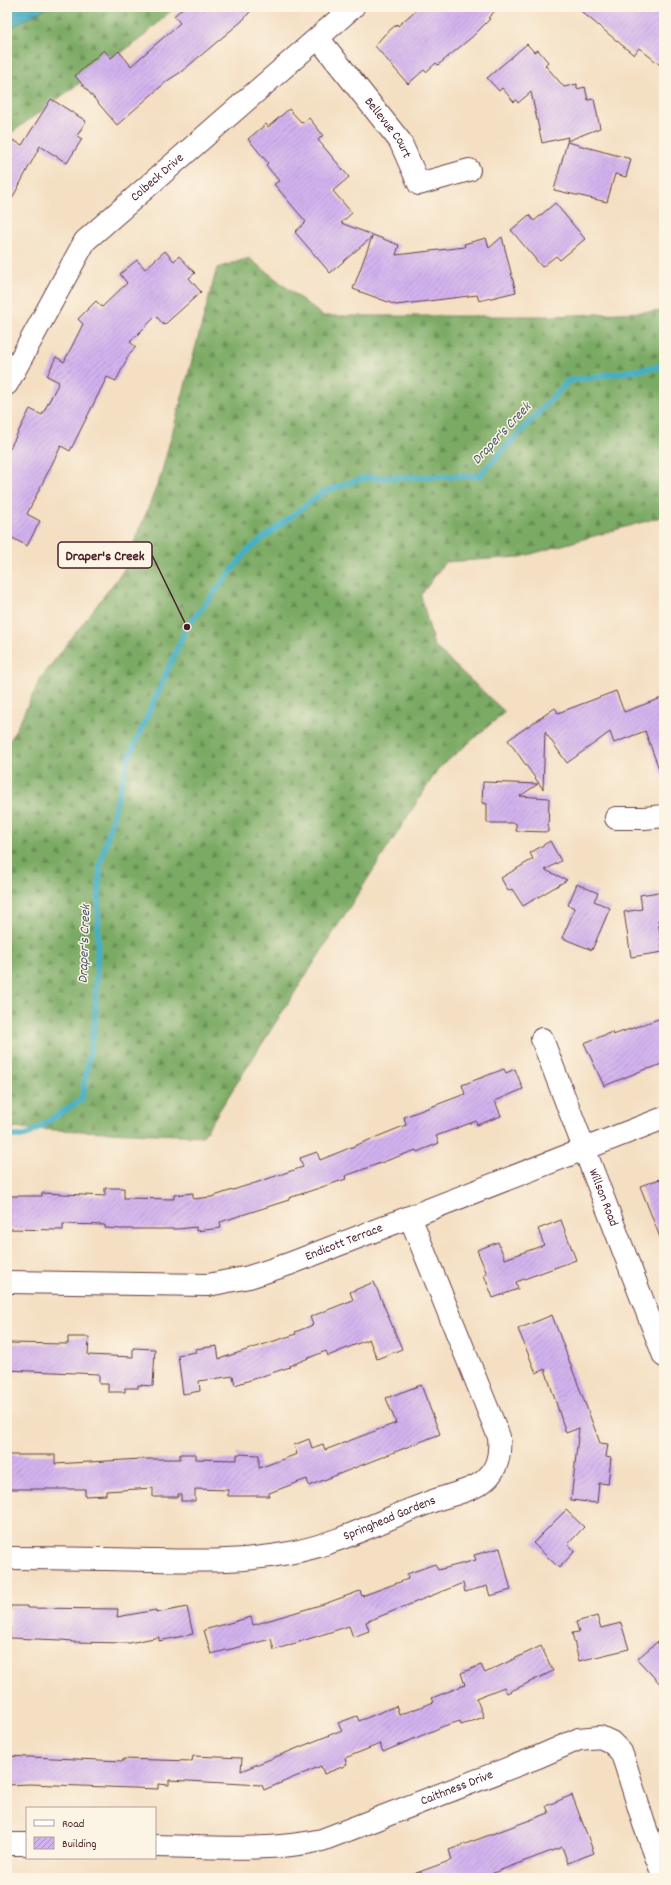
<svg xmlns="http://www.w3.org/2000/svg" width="671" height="1885" font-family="Dekko,sans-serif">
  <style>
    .forest { fill: url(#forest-firs); stroke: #626448 }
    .water { fill: url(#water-rules); stroke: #486778 }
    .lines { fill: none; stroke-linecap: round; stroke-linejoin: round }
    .stream { stroke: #45afc4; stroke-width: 6 }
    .building { fill: url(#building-hatch) }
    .minor-casing { stroke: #643c42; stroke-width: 24 }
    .minor { stroke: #fff; stroke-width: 22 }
    .labels { text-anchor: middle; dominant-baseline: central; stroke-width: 3; stroke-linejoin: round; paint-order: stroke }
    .street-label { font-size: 13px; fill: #4a1f2b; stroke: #fcf5e5 }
    .water-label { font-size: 14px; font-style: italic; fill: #485968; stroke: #fcf5e5 }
    .leader { fill: none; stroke: #4a1f2b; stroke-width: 1.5 }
    .callout-dot { fill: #4a1f2b; stroke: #fcf5e5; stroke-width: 1.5 }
    .callout { fill: #fcf5e5; stroke: #4a1f2b; stroke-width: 1.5 }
    .callout-label { font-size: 14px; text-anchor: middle; font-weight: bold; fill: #4a1f2b }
  </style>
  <defs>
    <pattern id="forest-firs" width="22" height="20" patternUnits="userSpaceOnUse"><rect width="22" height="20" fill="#7aaa64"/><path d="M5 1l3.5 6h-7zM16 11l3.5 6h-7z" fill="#668a53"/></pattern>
    <pattern id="water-rules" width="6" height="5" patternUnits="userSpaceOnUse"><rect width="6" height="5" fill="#45afc4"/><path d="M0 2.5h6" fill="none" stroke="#3c8e9f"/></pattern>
    <pattern id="building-hatch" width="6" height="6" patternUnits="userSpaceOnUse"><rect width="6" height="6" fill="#d3b3ef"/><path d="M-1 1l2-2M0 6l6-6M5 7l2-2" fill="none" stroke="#ad91c2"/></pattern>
  </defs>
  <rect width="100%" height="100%" fill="#fcf5e5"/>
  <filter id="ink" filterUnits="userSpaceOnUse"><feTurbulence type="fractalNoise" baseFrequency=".025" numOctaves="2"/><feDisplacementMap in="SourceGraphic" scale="8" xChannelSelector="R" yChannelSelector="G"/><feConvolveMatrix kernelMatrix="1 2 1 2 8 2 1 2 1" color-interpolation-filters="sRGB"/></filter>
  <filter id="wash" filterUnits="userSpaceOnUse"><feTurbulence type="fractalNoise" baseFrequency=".012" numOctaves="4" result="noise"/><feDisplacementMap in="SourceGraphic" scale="16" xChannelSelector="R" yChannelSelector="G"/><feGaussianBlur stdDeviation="0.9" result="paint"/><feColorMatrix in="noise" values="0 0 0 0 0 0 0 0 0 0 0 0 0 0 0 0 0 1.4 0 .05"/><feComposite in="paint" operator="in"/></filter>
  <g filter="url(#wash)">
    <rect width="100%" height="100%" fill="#f4dfc3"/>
    <path class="forest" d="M47,7h128l-31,29 -137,100v-106z
      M249,258l74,58h228l113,-5v205l-143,41 -76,5 -24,33 13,51 71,66 -67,57 -235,367 -196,-8v-381l34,-69 82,-107 37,-93 57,-210z"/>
    <path class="water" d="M7,7h40l-40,23z"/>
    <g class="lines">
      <path class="stream" d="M7,1136h19l56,-37 13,-78 5,-156 27,-103 60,-135 61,-77 75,-58 41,-14 115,-2 89,-95 96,-15"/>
    </g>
    <g id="blocks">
      <path class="building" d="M184,7h70l-12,14 -61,51 -14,9 -50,44 -42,-49 29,-26 7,8 8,-7 12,15 49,-43 -6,-7z
        M419,7h80l-11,11 2,1 -18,18 -34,28 -2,-2 -10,9 -2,-2 -16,14 -33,-38 8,-10 14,-12 1,2z
        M576,7h88v61l-25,-20 -5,7z
        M527,44l7,8 4,-2 10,12 -3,3 19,22 13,-3v5l8,-2 3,13 6,-1 6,29 -33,13 1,-4 -26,6 -11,-51 -13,11 -2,-3 -2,2 -12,-14 -3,3 -12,-13z
        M51,99l35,22 -9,15 5,3 -15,24 -27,-17 -33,62v-71l15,8z
        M289,109l13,14 7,-5 14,17 -5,5 31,37 -16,14 19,22 -11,10 58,22 -3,10 69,-8 -1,-3 22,-6 3,10 13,-11 14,55 -37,9 -2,-6 -81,10 -43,-16 19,-52 -42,36 -35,-41 11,-10 -32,-38 5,-3 -13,-16 2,-2 -20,-24 18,-15 2,3z
        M567,142l64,17 -5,18 -11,-3 -8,28 -53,-12z
        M555,203l30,36 -25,21 -4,-4 -14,11 -31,-37 18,-15 5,6z
        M165,251l9,10 5,-5 16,17 -6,5 12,14 -37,33 -8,-9 -26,26 6,5 -6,6 -14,28 -9,-4 -37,74 -9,-5 -34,68 13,7 -13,25 -20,-11v-81l23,-45 12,6 17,-33 -12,-6 9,-19 8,5 19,-38 -5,-5 18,-18 6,6 25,-24 -7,-9 17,-14 8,9z
        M616,691l8,21 40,-15v79l-2,1 -17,-46 -31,12 -4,-11 -43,31 -22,-31 -2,57 -35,-49 47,-32 3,5z
        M483,782l55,2 -18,12 29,2 -1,34 -32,-1v-8h-29v-19l-5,-1z
        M550,841l11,20 -16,9 22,10 -44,26 -11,-17 -4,2 -7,-13 32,-19 -3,-6z
        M577,884l21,9 -4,8 16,7 -18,42 -30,-12 13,-30 -7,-3z
        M659,892l4,27 -5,1 5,32 -32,5 -7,-45 18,-3 -2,-14z
        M664,1017v46l-15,6 -1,-1 -44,18 -20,-43 28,-11 1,3z
        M504,1069l2,4 9,-4 8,20 -28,12 6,15 -24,9 -1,-4 -40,15 3,7 -22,9 -1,-2 -71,26 1,3 -57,19v2l-69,22 1,6 -25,3v-4l-18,2h-57l-16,-1v-3l-42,-1v6l-56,-1v-33h35v-3l63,3v-8h19v10l50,1v-4l19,-2v6l18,-2 44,-14 48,-16 -3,-9 17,-6 3,8 86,-35 -2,-8 61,-23 -3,-9z
        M660,1179l4,9v57h-1l-23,-59z
        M561,1220l15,40 -60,22 2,7 -25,9 -9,-23 3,-1 -10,-24 21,-8 7,17 39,-14 -6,-16z
        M374,1282l28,67 -25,10 -8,-20 -41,17 -2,-5 -37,15 1,1 -55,18 -2,-9 -34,5 1,10 -17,3 -5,-39 18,-3 -1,-3 22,-3 2,13 77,-25 -1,-2 18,-7 -3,-8 43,-17 -3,-8z
        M552,1315l48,128 8,1 -2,13 5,1 -3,26 -9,-1 -2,20 -26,-3 8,-72 -13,5 -21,-64 -9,4 -18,-44z
        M68,1337h21l-1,18 45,2v-9l22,1 -2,37 -15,-1v3h-13v4h-17v-8h-9v-10l-92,-4v-27l61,1z
        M421,1385l19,49 -131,52 -2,-7 -38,14v3h-41v-6l-33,-1v12h-14v-7h-3v3h-25v-9l-47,3v4l-21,1v-7h-78v-34h48v9l86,-5h39v-5h16v5l41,1v-6l22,1v13l38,-14 -3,-9 15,-6 3,9 11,-4 2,6 71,-27 -10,-25z
        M566,1510l18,17 -16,17 7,7 -16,17 -26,-25z
        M500,1548l11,42 -21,6 -3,-10 -22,6 -2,-9 -97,39 3,9 -16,6 -4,-11 -75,24 -3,-11 -60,15 -7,-24 47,-13 2,8 74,-22 33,-12 2,5 46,-17 -1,-5 28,-10 3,6 38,-10 -2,-5z
        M10,1606h17v2l91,1 -1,8 39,-7v3l31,-6 6,27 -34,7v-4l-30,6 -58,-1v-1l-9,-1 -52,-2z
        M597,1616l4,12 20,-5 8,26 -50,12 -7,-28 7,-1 -3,-10z
        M657,1642l7,9v37l-27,-29z
        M541,1646l12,25 -46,22 -3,-6 -28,11 8,19 -23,8 -1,-4 -16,5 -61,26 -3,-8 -35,14 2,7 -23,9 -3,-8 -57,24 -2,-5 -93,-5v5l-11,-1v5l-128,-5 -23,1v-29l116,5v-2l69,2 1,-5 49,2 -1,13 101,-41 -4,-7 19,-7 2,5 37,-15 3,9 35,-13 -2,-4 33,-13 -4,-12 20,-8 4,8z
        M572,1795l22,58 -26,10 -6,-16 -82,31h-71l-1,-2 44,-16 -3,-10 100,-37 -3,-7z"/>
    </g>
  </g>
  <g filter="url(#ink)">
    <use href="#blocks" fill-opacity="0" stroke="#643c42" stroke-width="1"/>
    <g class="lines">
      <defs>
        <g id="minor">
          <path id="s1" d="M318,38l82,103 19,43 50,-14"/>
          <path id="s2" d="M7,384l78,-143 268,-234"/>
          <path d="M616,818h28l20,-2"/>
          <path id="s3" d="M542,1039l122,317"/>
          <path id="s4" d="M7,1282l201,3 41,-8 40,-13 375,-146"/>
          <path id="s5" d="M7,1558c49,0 97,1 146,2 45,1 90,2 136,-7 47,-8 91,-32 136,-49 36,-15 79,-13 74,-67l-89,-220"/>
          <path d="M7,1844h20"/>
          <path id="s6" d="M155,1846c55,1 112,6 167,-6l216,-83 41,-18 21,-2 11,5 10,10 4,11 19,61 20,54"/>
        </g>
      </defs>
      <use href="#minor" class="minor-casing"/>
      <use href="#minor" class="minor"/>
    </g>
  </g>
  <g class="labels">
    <g class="street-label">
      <text stroke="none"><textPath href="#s1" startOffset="114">Bellevue Court</textPath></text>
      <text stroke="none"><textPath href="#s2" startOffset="259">Colbeck Drive</textPath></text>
      <text stroke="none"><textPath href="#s3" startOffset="170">Willson Road</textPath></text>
      <text stroke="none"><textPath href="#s4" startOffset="344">Endicott Terrace</textPath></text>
      <text stroke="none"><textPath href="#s5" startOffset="389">Springhead Gardens</textPath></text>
      <text stroke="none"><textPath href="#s6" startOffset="312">Caithness Drive</textPath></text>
    </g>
    <g class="water-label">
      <text transform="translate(502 434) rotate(-47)">Draper's Creek</text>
      <text transform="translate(85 944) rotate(-88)">Draper's Creek</text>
    </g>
  </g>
  <path class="leader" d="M187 627L152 555"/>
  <circle class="callout-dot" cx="187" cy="627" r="4"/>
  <rect class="callout" x="58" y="542" width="94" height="26" rx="4"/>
  <g class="callout-label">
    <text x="105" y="560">Draper's Creek</text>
  </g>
  <rect width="671" height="1885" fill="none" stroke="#fcf5e5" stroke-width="24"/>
  <rect x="26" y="1807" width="130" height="52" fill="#fcf5e5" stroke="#b59f9b"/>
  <rect x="34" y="1820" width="20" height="6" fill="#ffffff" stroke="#b59f9b"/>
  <text x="62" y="1827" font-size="12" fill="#4a1f2b">Road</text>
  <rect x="34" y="1837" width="20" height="12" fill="url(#building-hatch)" stroke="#b59f9b"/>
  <text x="62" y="1847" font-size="12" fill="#4a1f2b">Building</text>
</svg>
